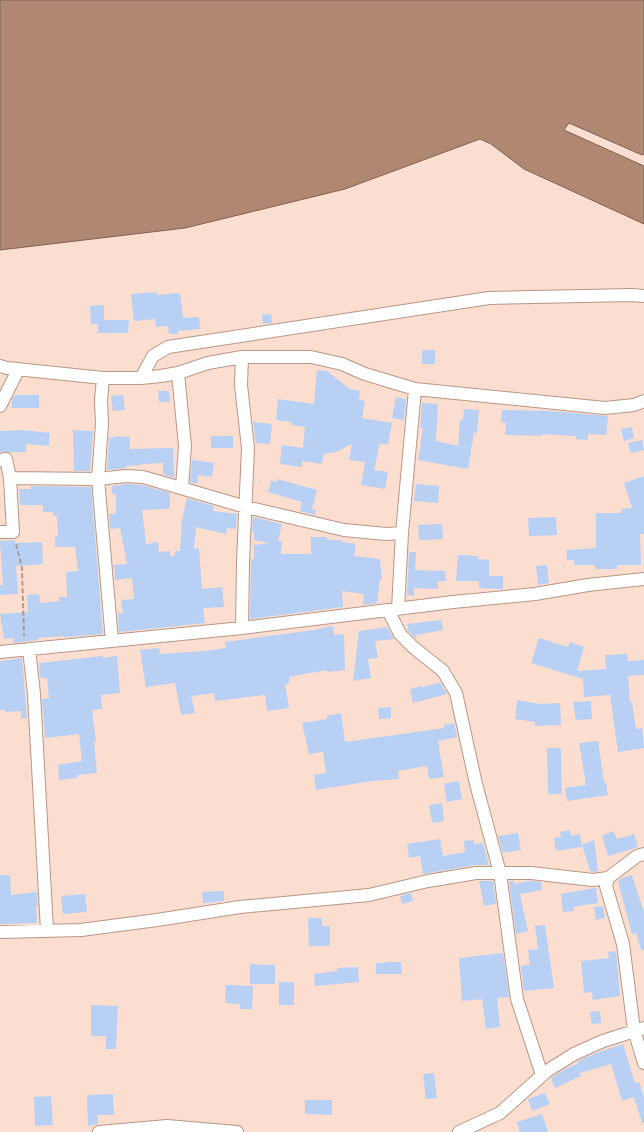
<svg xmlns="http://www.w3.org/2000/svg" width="644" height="1132" font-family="Quicksand,sans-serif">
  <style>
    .water { fill: #af8773; stroke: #816252 }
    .building { fill: #b8d0f4 }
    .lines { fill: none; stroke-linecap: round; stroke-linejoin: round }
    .minor-casing { stroke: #b89787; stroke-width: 14 }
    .path { stroke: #b0998e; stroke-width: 2; stroke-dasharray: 5 2.5; stroke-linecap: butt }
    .minor { stroke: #fff; stroke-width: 12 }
  </style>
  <rect width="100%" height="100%" fill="#fbded0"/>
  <path class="water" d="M0,0h644v154l-2,1 -73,-32 -5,7 80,36v58l-120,-55 -33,-25 -11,-5 -135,50 -160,39 -185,22z"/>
  <path class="building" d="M156,292l1,3 23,-2 3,25 16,-1 1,12 -22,2v3h-9l-1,-8 -12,1 -1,-8 -21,2 -3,-27z
    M104,305v15h25l-1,13h-30v-9h-7l-1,-18z
    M271,314l1,9 -9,1 -1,-9z
    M422,350h13v14h-13z
    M317,370l10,1 23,18 10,2 -1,9 6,1 -3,17 30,5 -4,22 -8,-2 -6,27 14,2 -3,17 -24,-4 4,-23 -16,-2 3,-16 -16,8 -12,2 -2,10 -20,-3v6l-22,-3 2,-19 21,3 2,-21 -14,-2 1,-3 -16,-2 2,-21 36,5z
    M158,391h11l1,11h-11z
    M15,395h24v13h-27v-8z
    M123,395l2,15 -12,1 -2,-15z
    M396,397l10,2 -2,21 -12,-2z
    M422,403l16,1 -2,37 22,5 2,-26h3l1,-11 15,1 -2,23h-3l-6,36 -50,-9 5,-32h-3z
    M502,410l49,1 57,5 -2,19 -18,-1v6l-12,-1v-3l-34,-2v2l-37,-1 1,-12 -5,-1z
    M253,422l19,2 -2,20 -14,-1z
    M632,427l2,11 -10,3 -3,-12z
    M23,430l27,3 -1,13 -23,-2v8h-26v-21z
    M73,430l20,1 -3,40h-16z
    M119,436l11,1v12l43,-1 1,30 -11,-4v-11l-22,1v1l-15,1v2l-19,2 2,-32z
    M211,436h22v12h-22z
    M642,440l2,10 -13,3 -3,-10z
    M192,460l22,3 -2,14 -14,-2 -1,9 -7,-2z
    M644,476v58h-4l1,31h-24v4h-22v-4h-21v-5h-7l-1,-10 30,-2v-35h25v-4l11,-1 -8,-25z
    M277,479l40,11 -5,19 4,1 -1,5 -15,-4 2,-9 -34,-10 3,-11 6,1z
    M126,484l16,1 28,8v16l-28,1 4,34 12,-2 1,10 11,-1v5h4l2,-5h4l2,-31 5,-22 27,8 -1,5 24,3 -1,15 -9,-1 -1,6 -30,-7 -2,22 5,-1 3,41 20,-2 2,20 -21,1 2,15 -86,9 -1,-19h5l-2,-13 13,-1 -2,-21 -17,2 -1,-15 13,-1 -7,-36 -10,1 -1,-15h7v-20h-4v-8z
    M416,484l23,2 -1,17 -24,-2z
    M31,486l60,1 12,147 -39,3v-1l-26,2v2l-25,3v-5l-9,1 -4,-25 28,-2 -1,-17 12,-1 1,9 19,-2v-4h8l-1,-25 12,-1 -3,-24h-20v-10l3,-1 -1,-20h-4v-4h-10v-7h-23l-1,-16h12z
    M253,517l29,7 -4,17h4l-1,13h30v-17h16v3h15v2l14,2 -2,12 26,3 2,21h-2l-3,23 -14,2 1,-11 -22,-3 1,16 -93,12 1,-60h3v-14l16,-2 -16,-3v-9h-2z
    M556,517l1,18 -28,1 -1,-18z
    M442,524l1,15 -24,1 -1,-15z
    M15,540v3l27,-1 1,22 -27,2 2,28 -18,1v-10h3l-3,-44z
    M409,552h7l-1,18 30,1 1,10h-8v8l-24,-1v8l-7,-1z
    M458,555l20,1v3l11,1v16h14v13l-24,-1v-7h-23z
    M547,565l2,18 -11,2 -2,-19z
    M441,620l2,10 -27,5 1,2 -2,1 -9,-10h2l-1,-4z
    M333,626l1,9 10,-1 1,36 -17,2 -1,-2 -38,7v7h-4l4,24 -22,3 -2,-16 -50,6 -1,-8 -23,3 4,17 -14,2 -6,-32 -29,4 -6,-37 19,-2 1,6 45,-3 21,-3 -1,-6 89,-12z
    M387,627l7,12 -19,2 3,17 -10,1 3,19 -18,3 6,-50z
    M539,638l29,9 2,-5 14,5 -7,24 29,-2 -1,-14 22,-1 1,7 16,-1v15l-16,1 2,26h2l4,27 6,-1 2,20 -26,4 -8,-57 -26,2 -1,-18 -52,-16z
    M103,656v2l14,-2 3,37 -19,2 1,14 -10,1 4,32h-2l3,31 -20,2v3l-18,2 -1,-15 24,-4 -3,-27 -34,4 -3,-39 7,-1 -2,-20h-7l-1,-15z
    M22,658l5,60 -6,1v-8l-16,1v-2h-5v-49z
    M440,682l7,12 -34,9 -3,-14 11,-3v2z
    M517,700l24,4 19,-1 1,22 -26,1v-4l-20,-3z
    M591,701l1,18 -16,1 -3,-18z
    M391,707v11l-12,1 -1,-11z
    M341,713l4,29 99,-14v-3l10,-2 3,14 -19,4 6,36 -15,2 -2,-13 -29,5 1,8 -27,2 -56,9 -2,-15 12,-2 -3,-21 -14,2 -7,-31 25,-4v-3z
    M598,741l6,41h2l2,13 -41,6 -2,-13 21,-3 -7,-42z
    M547,748h14l1,46h-14z
    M459,781l3,18 -15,3 -3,-18z
    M442,803l2,18 -12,2 -3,-18z
    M570,830l1,6 9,-2 2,13 -26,4 -2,-13 7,-1 -1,-5z
    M613,831l4,8 17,-5 4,13 -30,9 -6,-20z
    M518,833l3,17 -18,3 -5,-17z
    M440,839l3,17 22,-4 -1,-11 10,-1v4l9,-1 6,22h-14l-52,9 -3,-18 -11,2 -2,-14z
    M594,840l4,31 -5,1 -3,-1 -8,-26z
    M0,875h10l1,20 26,-3 1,14h-2l1,17 -37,1z
    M632,875l12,38v37h-3l-5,-17 -4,1 -14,-53 4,-3z
    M479,881h14l3,23 -12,2z
    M509,881h5v3l15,-3 12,1 1,8 -22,4 8,37 -12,3z
    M594,888h4l-2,1 2,14 -25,4 1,4 -11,1 -2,-18z
    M224,891v10l-21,2 -1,-11z
    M411,893l2,8 -11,3 -2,-8z
    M85,894l2,18 -24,2 -2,-18z
    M603,906l2,12 -9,2 -2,-13z
    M308,918h14v8h8v20h-21z
    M545,925l9,63 -30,3 -3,-25 9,-1 -2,-15 10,-1 -3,-23z
    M616,951l4,45 -27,4 -1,-8 -8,1 -3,-32 28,-3 -1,-6z
    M503,953l6,44 -12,1 3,29 -14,2 -4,-30 -20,2 -3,-43z
    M385,962h16l1,12h-26v-11h10z
    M250,964l25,1v19h-25z
    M358,967l1,15 -44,4 -1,-12 23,-3v-3z
    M279,982h15v23h-15z
    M226,985l27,1 -1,23h-12v-5l-15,-1z
    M91,1005l27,1 -2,43h-10v-13h-15z
    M600,1011l1,12 -9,1 -2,-12z
    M623,1044l12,39 4,-1 5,15v26h-2l-8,-26 -12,4 -11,-37 -31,9 1,3 -26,12 -4,-10 16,-10 11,-4v-3l21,-9z
    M434,1073l3,25 -11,1 -3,-25z
    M545,1093l5,11 -18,7 -4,-12z
    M113,1094l1,21h-16v9l-10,2 -1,-31z
    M51,1096l2,29 -18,1 -1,-29z
    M305,1100h27v15l-27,-1z
    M542,1114l6,18h-28l-3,-10z"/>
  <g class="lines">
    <defs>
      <path id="minor" d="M242,357l-1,28 7,63 -5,114 -1,66
        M0,366l7,2 96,10h38l20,-2 17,-3 30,-10 34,-6h69l31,7 23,10 50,15 190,19 29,-3 10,-4
        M178,373l7,73 -3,41
        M103,378l-2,22 1,24 -4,55 14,162
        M141,378l12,-22 15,-9 321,-49 143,-3 12,1
        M0,406l18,-36
        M0,460l6,-1 4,19 88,1 28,-3 17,1 103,30 98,23 42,4 16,-1
        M0,532h13l-3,-54
        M398,609l4,-76 13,-144
        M388,610l12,24 13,13 30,24 13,22 20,91 24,89 17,126 25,76
        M29,649l5,45 13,236
        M0,652l242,-24 211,-26 82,-8 53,-9 56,-6
        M608,878l-2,8 17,58 11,86 10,33
        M0,932l81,-2 76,-10 83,-13 129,-12 59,-14 48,-8h55l62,7 15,-2 29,-22 7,-2
        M99,1132l68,-6 70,6
        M459,1132l41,-19 47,-42 27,-17 29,-13 41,-13"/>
    </defs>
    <use href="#minor" class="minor-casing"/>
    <path class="path" d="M16,544l6,24 2,68"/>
    <use href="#minor" class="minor"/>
  </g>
</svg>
